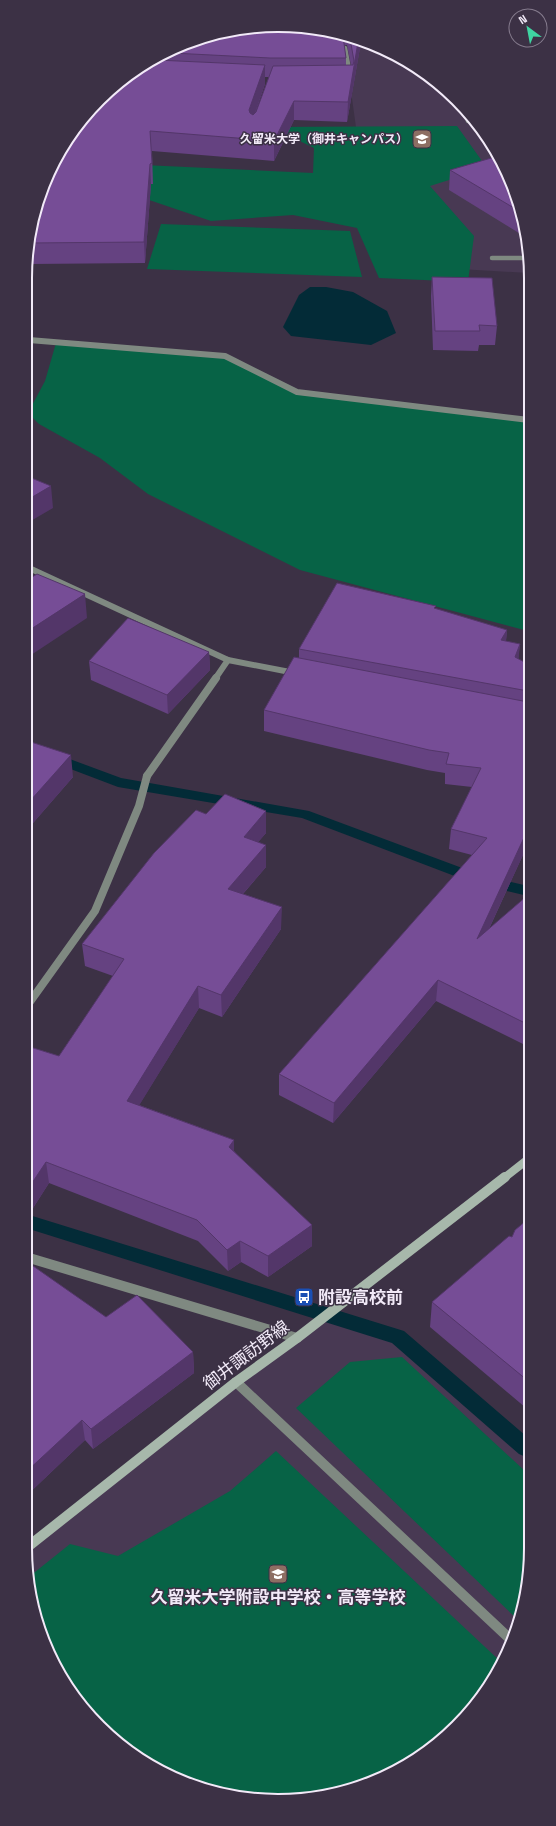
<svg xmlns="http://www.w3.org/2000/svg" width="556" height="1826" font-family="'Space Grotesk','Noto Sans JP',sans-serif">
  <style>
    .built { fill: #483953 }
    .green { fill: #076346 }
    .water { fill: #032b37 }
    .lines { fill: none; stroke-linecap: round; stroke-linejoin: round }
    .stream { fill: #032b37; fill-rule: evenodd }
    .lane-far3 { stroke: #7f8981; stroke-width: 4.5 }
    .lane-far2 { stroke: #7f8981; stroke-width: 6 }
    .lane-far1 { stroke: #7f8981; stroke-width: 8 }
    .lane { stroke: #7f8981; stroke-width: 10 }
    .street-far3 { stroke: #7f8981; stroke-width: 4.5 }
    .street-far2 { stroke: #7f8981; stroke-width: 6 }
    .street-far1 { stroke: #7f8981; stroke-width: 8 }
    .street { stroke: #7f8981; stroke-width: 10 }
    .secondary-far1 { stroke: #a7b8ab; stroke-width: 8 }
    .secondary { stroke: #a7b8ab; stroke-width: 10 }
    .wall { fill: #654281; fill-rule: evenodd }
    .shaded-wall { fill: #533669 }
    .building { fill: #764d96; stroke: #533669 }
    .labels { text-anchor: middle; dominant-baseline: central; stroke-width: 3; stroke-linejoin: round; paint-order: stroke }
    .far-poi-label { font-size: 12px; font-weight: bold; fill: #f2eaf8; stroke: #3c3145; text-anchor: end }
    .near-poi-label { font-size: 17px; font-weight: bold; fill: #f2eaf8; stroke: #3c3145; text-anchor: start }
    .near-street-label { font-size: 17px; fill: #f2eaf8; stroke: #3c3145 }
    .rim { fill: none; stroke: #f2eaf8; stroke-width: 2 }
  </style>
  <rect width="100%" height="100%" fill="#3c3145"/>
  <path class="built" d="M328,30l77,29 63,52 37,55 24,79v28l-154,-9 -30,-216 14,-5z
    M326,1314l72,23 128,111v150l-38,90 -56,61 -88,43 -99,7 -79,-24 -78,-60 -44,-70 -18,-94z"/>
  <path class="green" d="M457,126l30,42 -57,18 44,50 -6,46 -89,-4 -22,-50 -64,-13 -82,6 -109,-37 -44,-23 255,12 1,-25 -43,-21z
    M161,224l189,7 12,46 -215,-8z
    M56,343l169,13 72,36 232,28 -1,211 -228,-61 -152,-76 -48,-36 -61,-34 -10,-10v-3l16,-30z
    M402,1357l124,115v126l-9,21 -221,-211 54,-46z
    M276,1451l224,210 -12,27 -56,61 -88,43 -99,7 -79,-24 -78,-60 -44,-70 -14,-69 40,-32 48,12 112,-65z"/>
  <path class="water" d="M310,287h16l27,5 34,19 9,22 -25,12 -80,-9 -8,-9 16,-32z"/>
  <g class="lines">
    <path class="stream" d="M40,748l81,30 188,33 172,64 47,11v10l-55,-13 -171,-65 -184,-31 -79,-30h-11v-8z
      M26,1214l378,117 122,105v21l-7,-3 -127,-111 -366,-115z"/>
    <path class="lane-far3" d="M468,121l6,-2
      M492,258h37"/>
    <path class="lane-far2" d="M215,679l13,-19"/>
    <path class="lane-far1" d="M147,776l69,-98"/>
    <path class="lane" d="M236,1382l273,256"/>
    <path class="street-far3" d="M334,47l11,1 5,27"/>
    <path class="street-far2" d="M29,340l196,16 72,36 232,28
      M29,568l199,92 67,13"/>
    <path class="street-far1" d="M27,1006l68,-95 44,-105 8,-30"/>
    <path class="street" d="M26,1257l271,81"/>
    <path class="secondary-far1" d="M504,1178l23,-18"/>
    <path class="secondary" d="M25,1549l211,-167 61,-44 208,-161"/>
  </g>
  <path class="wall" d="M229,30h99l33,12 -14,80 -53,-2 -20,41 -122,-10 1,33h-2l-6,79 -115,1v-36l108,-160zM344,45h3l4,20h-5v-7zM265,77h4l-13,35 -1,2 10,-30z
    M505,166l22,72 -78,-48 1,-20z
    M432,277l65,49 -2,19h-16l-1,6 -45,-1 -2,-54z
    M435,609l72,21 -1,11 14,3 -2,15 10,5v180l-39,85 39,-34 -1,151 -91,-45 -103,122 -54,-28v-21l193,-219 -23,-6 2,-20 21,-42 -27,-3v-11l-18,-3 -163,-39v-21l35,-52v-9z
    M209,652l1,18 -42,44 -77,-34 -2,-19z
    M28,741l45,36 -40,46 -5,-2z
    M266,811v22l-8,9 8,25 -23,27 38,35 -59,88 -23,-9 -60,97 95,35v11l78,95 -44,31 -27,-15 -13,9 -30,-30 -149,-58 -23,36 1,-173 32,10 54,-80 -28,-10 -3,-22 124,-130z
    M527,1220l-1,188 -96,-81 2,-25 80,-65z
    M106,1317l87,35 1,21 -101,76 -8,-9 -60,57z"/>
  <path class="shaded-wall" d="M358,42h3l-14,80 1,-20z
    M265,65v19l-16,46v-20z
    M294,101v19l-20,41v-20z
    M150,164l1,20 -6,79 -1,-21z
    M51,486l2,22 -24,14v-23z
    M85,594l2,24 -59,39v-26z
    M507,630l-2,20 -4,-10z
    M520,644l-2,20 -3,-7z
    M209,652l1,18 -42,44 -1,-19z
    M71,755l2,22 -40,46 -3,-22z
    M266,811v22l-22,26v-22z
    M528,829v15l-53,115 2,-20z
    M266,845v22l-38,44v-22z
    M282,907l-1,22 -59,88 -1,-22z
    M438,980l-2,21 -103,122 1,-20z
    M198,986l1,22 -70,114 -2,-21z
    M234,1140v21l-5,-14z
    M46,1162l3,21 -23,36v-27z
    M312,1225v21l-44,31v-21z
    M240,1241l1,21 -13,9 -1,-21z
    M193,1352l1,21 -101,76 -2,-20z
    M82,1420l3,20 -60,57v-24z"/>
  <path class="building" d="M229,30h62l43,2 9,4 3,22h-76l-98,-5z
    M350,38l8,4 -10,60 -54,-1 -20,40 -124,-10 2,32 -2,1 -6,78 -114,1v-15l38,-91 70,-69 18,-8 109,5 -16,45 1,3 3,2 3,-3 17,-46 80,-1 1,-4z
    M498,156l7,10 14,45 -69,-41z
    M432,277l60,1 5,48 -18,-1 1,6h-45z
    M29,477l22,9 -22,13z
    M37,574l48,20 -57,37 1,-52z
    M337,583l99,23 -2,2 73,22 -6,10 19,4 -5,13 13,7v27l-229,-42z
    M128,618l81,34 -42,43 -78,-34z
    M294,657l234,45v127l-51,110 51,-44 -1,129 -89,-44 -104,123 -55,-29 208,-236 -36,-9 30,-61 -35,-4 3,-11 -20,-3 -165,-40z
    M28,741l43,14 -41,46 -2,-1z
    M225,794l41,17 -22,26 22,8 -38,44 54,18 -61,88 -23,-9 -71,115 107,39 -5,7 83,78 -44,31 -28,-15 -13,9 -30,-30 -151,-58 -20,30 1,-146 32,10 65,-97 -42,-15 72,-91 42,-43 10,4z
    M527,1220v160l-95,-78 77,-66 3,1 3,-7z
    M26,1261l80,56 31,-22 56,57 -102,77 -9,-9 -57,53z"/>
  <defs>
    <symbol id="university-square" viewBox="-11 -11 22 22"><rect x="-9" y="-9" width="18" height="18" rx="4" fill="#8d6e63" stroke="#3c3145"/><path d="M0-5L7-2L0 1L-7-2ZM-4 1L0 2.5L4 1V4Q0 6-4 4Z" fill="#fff"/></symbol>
    <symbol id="bus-square" viewBox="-11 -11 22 22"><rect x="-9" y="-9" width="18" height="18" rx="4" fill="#1a4fb4" stroke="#3c3145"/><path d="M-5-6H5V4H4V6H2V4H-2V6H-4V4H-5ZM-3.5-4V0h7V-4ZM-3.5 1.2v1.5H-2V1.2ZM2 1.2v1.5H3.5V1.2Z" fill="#fff"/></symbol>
    <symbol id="school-square" viewBox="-11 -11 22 22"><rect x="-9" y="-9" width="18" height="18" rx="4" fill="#8d6e63" stroke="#3c3145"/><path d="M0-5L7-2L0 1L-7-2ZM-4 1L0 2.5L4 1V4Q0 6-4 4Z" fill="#fff"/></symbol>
  </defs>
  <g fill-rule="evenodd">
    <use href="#university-square" x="411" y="128" width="22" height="22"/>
    <use href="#bus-square" x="293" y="1286" width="22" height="22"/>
    <use href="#school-square" x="267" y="1563" width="22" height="22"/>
  </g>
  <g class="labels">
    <g class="far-poi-label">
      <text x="408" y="139">久留米大学（御井キャンパス）</text>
    </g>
    <g class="near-poi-label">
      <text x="318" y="1297">附設高校前</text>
      <text x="278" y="1597" text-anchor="middle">久留米大学附設中学校・高等学校</text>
    </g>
    <g class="near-street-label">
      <text transform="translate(246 1355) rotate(-37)">御井諏訪野線</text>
    </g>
  </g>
  <path d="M0 0H556V1826H0ZM278 32H278A246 246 0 0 1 524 278V1548A246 246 0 0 1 278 1794H278A246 246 0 0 1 32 1548V278A246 246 0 0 1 278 32Z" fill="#3c3145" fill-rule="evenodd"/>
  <path class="rim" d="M278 32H278A246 246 0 0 1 524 278V1548A246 246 0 0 1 278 1794H278A246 246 0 0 1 32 1548V278A246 246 0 0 1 278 32Z"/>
  <g transform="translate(528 28) rotate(328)"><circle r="19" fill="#3c3145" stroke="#857b8d"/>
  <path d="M0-3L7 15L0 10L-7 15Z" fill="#3fd4a2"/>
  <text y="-6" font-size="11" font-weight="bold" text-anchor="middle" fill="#f2eaf8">N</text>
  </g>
</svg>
